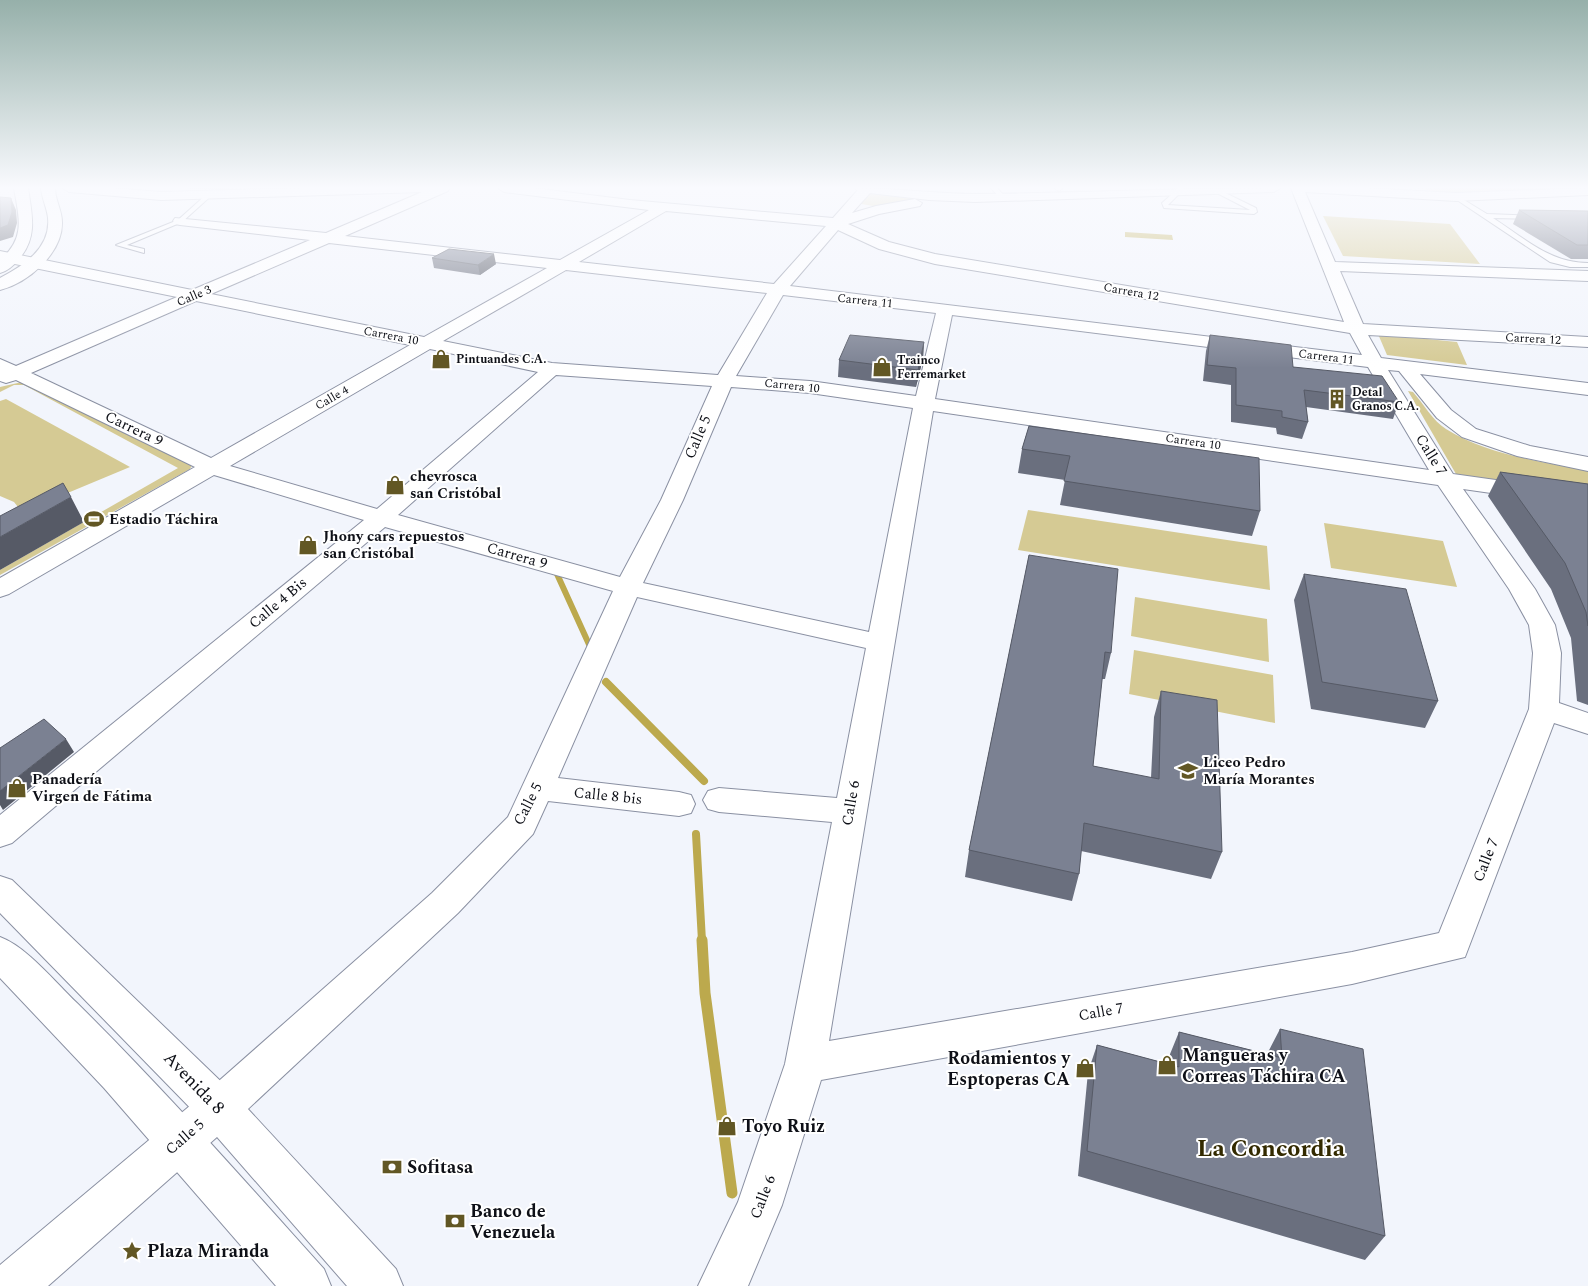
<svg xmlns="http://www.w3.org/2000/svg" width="1588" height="1286" font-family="Spectral,serif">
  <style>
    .green { fill: #d5ca94 }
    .water { fill: #bca94d }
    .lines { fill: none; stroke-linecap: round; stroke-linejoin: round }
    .stream-far2 { stroke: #bca94d; stroke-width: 6 }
    .stream-far1 { stroke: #bca94d; stroke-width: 8 }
    .stream { stroke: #bca94d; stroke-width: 11 }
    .lane-casing { stroke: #8a90a2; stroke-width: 2 }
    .street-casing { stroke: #8a90a2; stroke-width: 2 }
    .secondary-casing { stroke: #8a90a2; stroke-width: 2 }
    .lane { fill: #fff; fill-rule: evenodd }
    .street { fill: #fff; fill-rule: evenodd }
    .secondary { fill: #fff; fill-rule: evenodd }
    .wall { fill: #6a6f7e }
    .shaded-wall { fill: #565a66 }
    .building { fill: #7b8192; stroke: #565a66 }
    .labels { text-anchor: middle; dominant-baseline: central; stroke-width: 4; stroke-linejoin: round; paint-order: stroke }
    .far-street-label { font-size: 12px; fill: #0e1017; stroke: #fff }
    .far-poi-label { font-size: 12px; font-weight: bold; fill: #0e1017; stroke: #fff; text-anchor: start }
    .street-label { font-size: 15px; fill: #0e1017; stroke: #fff }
    .poi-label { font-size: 15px; font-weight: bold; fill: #0e1017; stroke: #fff; text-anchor: start }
    .near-poi-label { font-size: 18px; font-weight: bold; fill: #0e1017; stroke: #fff; text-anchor: start }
    .near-street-label { font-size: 18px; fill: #0e1017; stroke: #fff }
    .near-district-label { font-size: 24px; font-weight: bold; fill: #332a00; stroke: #fff }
  </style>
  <rect width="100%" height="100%" fill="#f2f5fc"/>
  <path class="green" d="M1414,188h156l-64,4h-65z
    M868,193l61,5 -50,9 -23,-4z
    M1323,216l127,8 30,40 -137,-8z
    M1378,334l79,8 10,23 -80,-10z
    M22,382l170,83 -2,4 -190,106v-5l178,-102 -154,-83h-10l-14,7v-5z
    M1408,391l5,1c10,11 20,29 33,37 41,26 95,32 142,42v22l-132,-19z
    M6,399l124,68 -108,45 -8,-10 -14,-6v-95z
    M1028,510l239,36 3,44 -252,-40z
    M1324,523l119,18 14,46 -126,-19z
    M1135,597l132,22 2,43 -138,-26z
    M1134,650l139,25 2,48 -146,-29z"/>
  <path class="water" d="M1125,232l47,3 1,5 -48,-3z"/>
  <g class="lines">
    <path class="stream-far2" d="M557,574l35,77"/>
    <path class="stream-far1" d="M606,682l98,99
      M696,834l6,107"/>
    <path class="stream" d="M702,940l3,53 27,200"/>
    <defs>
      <path id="lane" d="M991,188h6l8,9 -5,1z
        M1054,188h7l1,1 -3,2z
        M1179,188h6l-17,17 82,5 -37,-19 2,-3 41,20 1,4 -3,2 -90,-6 -2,-5z
        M207,194l5,1 -30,27 -55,23 17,4v4l-28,-8 62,-25z
        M1456,195l31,19 50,2 -2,3 -42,-1c31,20 57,45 95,45v4h-18l-20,-5 -96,-64z"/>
      <path id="street" d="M62,188h50l49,4 143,-4h145l-1,3 -103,45 215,24 89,-50 -145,-18 -6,-4h35l97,12 203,18 24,-27 -1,-3c40,0 80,6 121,6 101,-1 202,-6 303,-6l-6,4 -299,10 -46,-2 -59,-7 -18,20 24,-7 39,-7 7,4 -2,3 -41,8 -31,10 41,18 46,12 409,68 -53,-134h75l90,5 132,-5v7l-132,6 -151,-9 30,70 253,9v10l-248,-10 23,53 225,13v10l-220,-12 13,23 207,25v12l-168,-21 31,36 25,19 54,17 58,11v14l-71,-15 -55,-19 -25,-19 -38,-47 -11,-1 65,104 135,19v14l-125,-18 72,100 20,36 6,28 -2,50 29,10v21l-34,-11 -89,234 -113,27 -531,96 -39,125 -34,81h-50l40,-84 47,-138 47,-242 -113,-10 -11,-3 -5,-9 5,-9 11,-3 118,10 29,-150 -229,-51 -79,181 121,14 12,3 4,9 -4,9 -12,3 -131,-15 -15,33 -75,79 -224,209 -186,164h-48v-21l204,-171 228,-201 76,-76 105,-226 -228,-64 -373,316 -12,4v-32l364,-295 -150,-45 -205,119 -9,3v-19l195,-111 -179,-87 -10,3 -6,-2v-22l16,7 161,-69 -177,-36v-10l192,39 118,-50 -130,-15 -5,-1 -2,-3 2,-3 151,15 96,-41 -261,8 -92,-8zM666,211l160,15 -52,58 -195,-22zM838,230l41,19 56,15 415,69 12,22 -572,-69zM329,243l218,25 -123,69 -213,-43zM566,270l201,23 -49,82 -166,-12 -109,-22zM783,295l153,18 -20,83 -106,-15 -74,-5zM196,301l214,44 -199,113 -180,-85zM952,315l416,52 61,103 -494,-71zM430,349l108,23 -161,137 -147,-43zM556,375l156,11 -51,114 -41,77 -222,-62zM731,387l79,6 103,15 -44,224 -226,-49 40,-83zM933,411l505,74 71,104 20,36 4,28 -4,56 -90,224 -87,19 -523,89z"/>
      <path id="secondary" d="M14,188h14c4,27 10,49 -9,71 -5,6 -11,12 -19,14v-13c26,-22 19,-42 14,-72z
        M41,188h14c0,12 7,22 7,34 1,31 -34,61 -62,68v-12c23,-12 51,-30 48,-60 -1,-10 -6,-19 -7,-30z
        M0,876l12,4 222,214 162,175 7,17h-56l-143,-164 -204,-209z
        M0,937c27,10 55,45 77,66 86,85 166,176 247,266l7,17h-55l-172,-198 -104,-110z"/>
    </defs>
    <use href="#lane" class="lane-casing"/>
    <use href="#street" class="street-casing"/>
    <use href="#secondary" class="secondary-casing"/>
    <use href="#lane" class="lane"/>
    <use href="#street" class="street"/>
    <use href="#secondary" class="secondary"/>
  </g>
  <path class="wall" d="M189,188h56l-56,1z
    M1519,210l69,1v48h-17l-58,-35z
    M432,258l64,6 -16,11 -46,-7z
    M1210,335l83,32 106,35 -6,17 -87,-12 2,15 -6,17 -25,-5 -1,-6 -45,-6v-37l-28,-4 3,-30z
    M924,342l-1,16 -7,29 -78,-10 1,-17z
    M1029,426l231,85 -8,25 -192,-31 5,-25 -47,-7 4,-24z
    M1500,472l88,12v221l-11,-4 -6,-63 -20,-49 -63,-93z
    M1029,555l82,98 -6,26h-3l-9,87 58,12 3,-61 7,-26 61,161 -11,27 -130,-28 -2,23 -7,27 -107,-24 4,-27z
    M1304,574l134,127 -13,27 -114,-19 -17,-109z
    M1280,1029l105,207 -20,24 -287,-84 10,-104 9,-27 71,19v-5l11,-27 88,22z"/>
  <path class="shaded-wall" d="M11,198l5,12 1,13 -4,14 -13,4v-13z
    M494,254l2,10 -16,11 -2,-10z
    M924,342l-1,16 -7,29 2,-17z
    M71,497l13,25 -84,48v-33z
    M66,739l8,13 -71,58 -3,-5v-14z"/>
  <path class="building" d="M0,197l11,1 1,14 -4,13 -8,3z
    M1519,210l69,1v34h-11z
    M449,249l45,5 -16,11 -46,-7z
    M850,335l74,7 -6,28 -79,-10z
    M1210,335l81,10 2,22 89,9 17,26 -95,-12 4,32 -26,-5v-6l-46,-6v-37l-29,-3z
    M1029,426l230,32 1,53 -196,-30 6,-25 -48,-7z
    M1500,472l88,12v142l-2,-14 -21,-49z
    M63,483l8,14 -71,40v-21z
    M1029,555l89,14 -7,84 -6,-1 -12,114 66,13 2,-88 56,9 5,152 -138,-29 -5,51 -110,-24z
    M1304,574l102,15 32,112 -116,-19z
    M44,719l22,20 -66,52v-43z
    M1280,1029l83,20 22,187 -298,-85 10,-106 82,22v-35l103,26z"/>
  <linearGradient id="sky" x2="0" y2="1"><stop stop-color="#96b0aa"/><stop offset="0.51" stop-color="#f9fafe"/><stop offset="1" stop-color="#f9fafe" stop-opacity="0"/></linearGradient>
  <rect width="1588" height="368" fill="url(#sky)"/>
  <defs>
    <symbol id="shop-bare" viewBox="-9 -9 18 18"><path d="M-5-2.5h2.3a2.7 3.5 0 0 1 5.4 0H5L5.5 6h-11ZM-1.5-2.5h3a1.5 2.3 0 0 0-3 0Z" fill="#625724" stroke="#fff" stroke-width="2.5" paint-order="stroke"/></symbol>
    <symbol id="building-bare" viewBox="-9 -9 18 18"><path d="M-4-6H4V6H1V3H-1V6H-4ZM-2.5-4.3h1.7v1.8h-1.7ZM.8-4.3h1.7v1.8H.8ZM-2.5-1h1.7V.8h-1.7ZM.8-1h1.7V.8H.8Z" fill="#625724" stroke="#fff" stroke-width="2.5" paint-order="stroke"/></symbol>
    <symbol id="stadium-bare" viewBox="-9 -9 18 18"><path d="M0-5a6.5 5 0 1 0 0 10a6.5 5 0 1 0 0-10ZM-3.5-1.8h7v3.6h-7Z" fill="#625724" stroke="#fff" stroke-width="2.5" paint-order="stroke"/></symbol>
    <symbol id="university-bare" viewBox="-9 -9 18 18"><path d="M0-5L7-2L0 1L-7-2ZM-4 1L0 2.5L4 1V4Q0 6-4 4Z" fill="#625724" stroke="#fff" stroke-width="2.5" paint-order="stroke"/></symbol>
    <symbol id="bank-bare" viewBox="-9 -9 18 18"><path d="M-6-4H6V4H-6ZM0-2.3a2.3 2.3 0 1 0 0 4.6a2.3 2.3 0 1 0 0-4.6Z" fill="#625724" stroke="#fff" stroke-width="2.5" paint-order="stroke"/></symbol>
    <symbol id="sight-bare" viewBox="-9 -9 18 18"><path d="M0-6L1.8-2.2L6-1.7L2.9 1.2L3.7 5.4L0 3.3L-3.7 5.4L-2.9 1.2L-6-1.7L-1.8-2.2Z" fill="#625724" stroke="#fff" stroke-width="2.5" paint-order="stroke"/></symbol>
  </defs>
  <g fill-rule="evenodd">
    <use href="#shop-bare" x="427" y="345" width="28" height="28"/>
    <use href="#shop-bare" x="868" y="353" width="28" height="28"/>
    <use href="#building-bare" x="1323" y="385" width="28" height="28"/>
    <use href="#shop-bare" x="381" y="471" width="28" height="28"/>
    <use href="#stadium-bare" x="80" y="505" width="28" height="28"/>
    <use href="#shop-bare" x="294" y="531" width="28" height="28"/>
    <use href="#university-bare" x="1174" y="757" width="28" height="28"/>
    <use href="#shop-bare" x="3" y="774" width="28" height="28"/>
    <use href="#shop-bare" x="1153" y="1051" width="28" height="28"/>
    <use href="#shop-bare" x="1071" y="1054" width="28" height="28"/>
    <use href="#shop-bare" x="713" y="1112" width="28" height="28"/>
    <use href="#bank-bare" x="378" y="1153" width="28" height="28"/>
    <use href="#bank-bare" x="441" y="1207" width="28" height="28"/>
    <use href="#sight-bare" x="118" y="1237" width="28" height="28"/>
  </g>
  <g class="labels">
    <g class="far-street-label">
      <text transform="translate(1131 292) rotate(10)">Carrera 12</text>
      <text transform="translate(194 296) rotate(-23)">Calle 3</text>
      <text transform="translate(865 301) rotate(6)">Carrera 11</text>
      <text transform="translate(391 336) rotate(11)">Carrera 10</text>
      <text transform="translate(1533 339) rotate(3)">Carrera 12</text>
      <text transform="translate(1326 357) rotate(7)">Carrera 11</text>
      <text transform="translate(792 386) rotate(6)">Carrera 10</text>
      <text transform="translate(332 398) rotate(-30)">Calle 4</text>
      <text transform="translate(1193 442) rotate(8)">Carrera 10</text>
    </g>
    <g class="far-poi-label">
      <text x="456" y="359">Pintuandes C.A.</text>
      <text x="897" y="360">Trainco<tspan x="897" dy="14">Ferremarket</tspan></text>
      <text x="1352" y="392">Detal<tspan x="1352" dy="14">Granos C.A.</tspan></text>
    </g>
    <g class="street-label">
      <text transform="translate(134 429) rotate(26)">Carrera 9</text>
      <text transform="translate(698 437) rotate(-67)">Calle 5</text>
      <text transform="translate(1431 455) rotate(58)">Calle 7</text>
      <text transform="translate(517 556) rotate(16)">Carrera 9</text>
      <text transform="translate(278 603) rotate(-40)">Calle 4 Bis</text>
      <text transform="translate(608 796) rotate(6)">Calle 8 bis</text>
      <text transform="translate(851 803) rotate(-80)">Calle 6</text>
      <text transform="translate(528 804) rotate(-63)">Calle 5</text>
      <text transform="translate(1486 860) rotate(-69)">Calle 7</text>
      <text transform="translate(1101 1012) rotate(-10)">Calle 7</text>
      <text transform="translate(185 1137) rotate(-41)">Calle 5</text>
      <text transform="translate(763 1197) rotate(-69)">Calle 6</text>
    </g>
    <g class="poi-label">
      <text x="410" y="476">chevrosca<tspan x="410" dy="17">san Cristóbal</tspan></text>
      <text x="109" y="519">Estadio Táchira</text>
      <text x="323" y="536">Jhony cars repuestos<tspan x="323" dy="17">san Cristóbal</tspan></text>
      <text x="1203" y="762">Liceo Pedro<tspan x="1203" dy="17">María Morantes</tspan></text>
      <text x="32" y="779">Panadería<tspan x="32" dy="17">Virgen de Fátima</tspan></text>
    </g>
    <g class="near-poi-label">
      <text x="1182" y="1055">Mangueras y<tspan x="1182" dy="21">Correas Táchira CA</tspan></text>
      <text x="1070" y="1058" text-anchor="end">Rodamientos y<tspan x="1070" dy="21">Esptoperas CA</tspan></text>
      <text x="742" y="1126">Toyo Ruiz</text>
      <text x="407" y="1167">Sofitasa</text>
      <text x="470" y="1211">Banco de<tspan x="470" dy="21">Venezuela</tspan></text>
      <text x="147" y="1251">Plaza Miranda</text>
    </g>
    <g class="near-street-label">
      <text transform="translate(194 1083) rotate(46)">Avenida 8</text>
    </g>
    <g class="near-district-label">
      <text x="1271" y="1149">La Concordia</text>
    </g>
  </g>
</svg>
